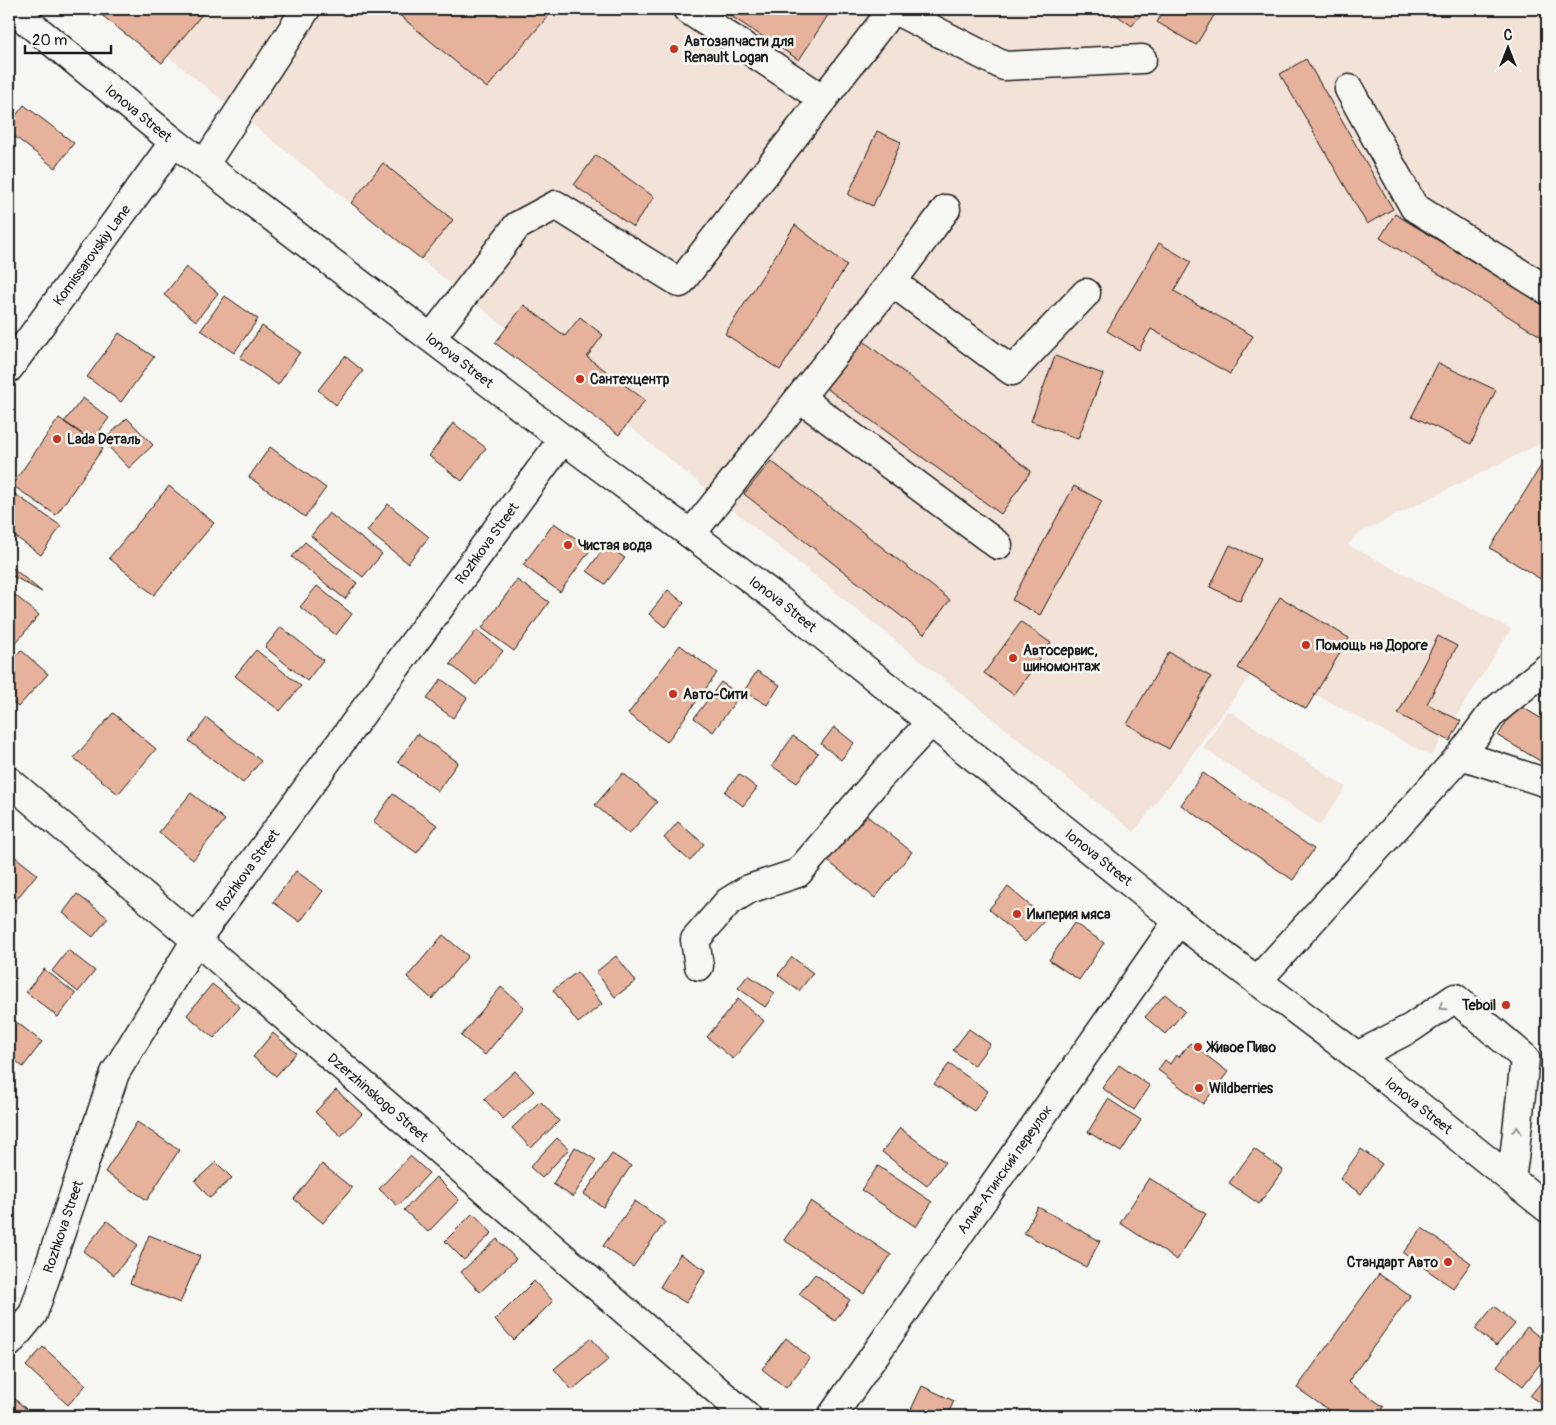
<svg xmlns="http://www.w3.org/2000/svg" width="1556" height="1425" font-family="Pangolin,sans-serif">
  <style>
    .built { fill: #f2e2d8 }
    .building { fill: #e7b29b; stroke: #1c1c1c }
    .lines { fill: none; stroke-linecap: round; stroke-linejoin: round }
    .minor-casing { stroke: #1c1c1c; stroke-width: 31 }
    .major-casing { stroke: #1c1c1c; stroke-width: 31 }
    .minor { stroke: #f6f6f2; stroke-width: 28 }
    .major { stroke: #f6f6f2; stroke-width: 28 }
    .oneway { stroke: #949492 }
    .poi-dot { fill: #c8321e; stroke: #f6f6f2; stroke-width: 2 }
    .labels { text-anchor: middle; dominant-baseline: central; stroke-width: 5; stroke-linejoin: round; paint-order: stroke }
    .poi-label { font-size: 14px; font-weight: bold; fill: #1c1c1c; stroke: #f6f6f2; text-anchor: start }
    .street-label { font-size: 14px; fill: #1c1c1c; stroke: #f6f6f2 }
  </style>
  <rect width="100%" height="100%" fill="#f6f6f2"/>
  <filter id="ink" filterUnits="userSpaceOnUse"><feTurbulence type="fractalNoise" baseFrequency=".02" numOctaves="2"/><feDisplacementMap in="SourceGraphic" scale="10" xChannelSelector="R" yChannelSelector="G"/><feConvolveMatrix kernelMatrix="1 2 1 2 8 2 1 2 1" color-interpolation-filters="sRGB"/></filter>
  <g filter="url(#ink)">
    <path class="built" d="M109,9h1438v431l-191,95 -8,10 163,84 -80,127 -172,-92 -125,168z
      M1228,710l118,77 -26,38 -117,-77z"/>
    <path class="building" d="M94,9h107l3,3 -42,51z
      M392,9h162l-67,79z
      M720,9h112l-33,51z
      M1108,9h37l-13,17z
      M1165,9h53l-22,36 -39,-23z
      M1306,59l87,150 -26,15 -87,-150z
      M24,105l50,38 -19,25 -46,-36v-7z
      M877,131l24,11 -28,64 -25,-11z
      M596,155l58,42 -21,30 -59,-42z
      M383,163l70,57 -32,39 -70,-56z
      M1395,214l152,93v33l-167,-102z
      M795,225l52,40 -67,105 -55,-36z
      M1159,243l32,19 -17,29 79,45 -23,38 -79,-45 -12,21 -32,-19z
      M186,267l32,26 -22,28 -32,-26z
      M225,296l33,23 -24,34 -33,-23z
      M524,305l41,31 15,-19 23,18 -16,22 58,43 -26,35 -124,-92z
      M262,326l38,26 -22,33 -38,-27z
      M119,333l35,24 -33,45 -34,-25z
      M857,336l174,135 -30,43 -175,-126z
      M345,356l18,15 -27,34 -18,-15z
      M1055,356l48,18 -25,65 -47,-18z
      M1438,363l58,27 -25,54 -59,-28z
      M83,398l26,20 -17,23 -28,-19z
      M59,418l44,30 -47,67 -44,-30z
      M127,418l26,27 -24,23 -26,-27z
      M453,423l33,25 -24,33 -33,-25z
      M270,447l56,41 -21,29 -56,-40z
      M1547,456v115l-5,9 -52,-32z
      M771,461l179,139 -26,34 -180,-140z
      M169,486l45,37 -60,72 -45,-37z
      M1074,486l28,15 -62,114 -28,-15z
      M9,490l52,36 -20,29 -32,-23z
      M388,504l41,33 -21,26 -41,-32z
      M329,513l53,41 -19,23 -52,-41z
      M554,523l37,26 -31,43 -37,-27z
      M305,542l52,41 -12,16 -53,-42z
      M606,545l19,13 -20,26 -18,-13z
      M1230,545l30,14 -20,42 -30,-14z
      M9,565l33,27 -33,-18z
      M517,580l32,22 -35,49 -32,-23z
      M317,586l35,28 -16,21 -36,-28z
      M9,590l30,25 -30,36z
      M668,590l16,13 -19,24 -16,-13z
      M1280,597l69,41 -43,71 -68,-41z
      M1021,622l30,21 -37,52 -30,-22z
      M281,627l42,33 -16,21 -42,-34z
      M477,630l26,21 -27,34 -26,-21z
      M1438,636l19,10 -30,58 34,17 -11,20 -52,-27z
      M680,645l37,28 -50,69 -39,-28z
      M21,650l27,24 -30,33 -9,-8v-35z
      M256,650l45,36 -21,25 -45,-35z
      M1169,652l42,25 -42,72 -42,-25z
      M757,671l23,14 -13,20 -23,-14z
      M441,679l26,19 -14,20 -26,-19z
      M721,682l19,13 -27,37 -19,-14z
      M1517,704l30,18v43l-49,-29z
      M113,713l43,36 -38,45 -44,-36z
      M207,718l54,43 -18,22 -54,-42z
      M834,727l20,16 -13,17 -20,-16z
      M417,734l41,28 -20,29 -40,-29z
      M793,736l25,17 -21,30 -25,-17z
      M623,773l34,29 -28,32 -34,-29z
      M1203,773l111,76 -21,31 -112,-75z
      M739,774l18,14 -14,18 -18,-14z
      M191,793l34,27 -32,40 -34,-28z
      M393,794l44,31 -20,28 -44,-31z
      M862,812l50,40 -37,46 -50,-39z
      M678,822l26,22 -14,17 -26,-23z
      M9,852l28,22 -22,27 -6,-5z
      M296,871l27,20 -23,31 -27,-20z
      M1008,887l38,32 -21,23 -36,-33z
      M77,894l31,24 -15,19 -30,-24z
      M1074,923l30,20 -25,37 -30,-20z
      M443,935l25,21 -36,43 -25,-22z
      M68,950l27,21 -17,21 -26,-21z
      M616,956l20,25 -21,16 -19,-25z
      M792,957l21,16 -14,18 -21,-16z
      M44,969l32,25 -18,23 -32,-25z
      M577,972l25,32 -24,19 -25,-33z
      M748,975l27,18 -10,14 -27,-19z
      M212,984l28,23 -26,31 -27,-23z
      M501,987l23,20 -39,48 -24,-19z
      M1165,994l20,17 -20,23 -20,-17z
      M738,999l26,22 -31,38 -26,-22z
      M9,1016l33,26 -19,25 -14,-12z
      M969,1029l21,15 -16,22 -21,-16z
      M273,1033l23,20 -20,23 -23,-19z
      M1190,1043l38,29 -25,32 -45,-34 7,-10 5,4 6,-9 3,2z
      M949,1064l39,27 -14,20 -40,-27z
      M1119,1065l31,21 -16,24 -32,-22z
      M515,1071l19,20 -31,28 -19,-20z
      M336,1090l26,24 -21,22 -26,-24z
      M1108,1099l33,21 -20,32 -33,-20z
      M540,1101l19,20 -28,27 -19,-20z
      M137,1122l42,28 -32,50 -42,-28z
      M900,1128l45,34 -18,24 -45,-34z
      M557,1138l12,11 -27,29 -12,-11z
      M575,1147l21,13 -23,37 -20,-13z
      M1254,1149l29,21 -24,34 -30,-21z
      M1361,1149l21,15 -21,30 -21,-15z
      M612,1154l19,12 -28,41 -19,-13z
      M410,1156l19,17 -31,33 -19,-17z
      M216,1162l16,16 -22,20 -15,-17z
      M322,1164l30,24 -29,35 -29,-24z
      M878,1166l54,36 -16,25 -55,-37z
      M436,1177l23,23 -31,32 -24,-22z
      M1149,1178l57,36 -29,46 -57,-37z
      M635,1201l30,21 -32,45 -30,-21z
      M811,1201l80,54 -27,39 -80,-54z
      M1038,1207l62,34 -14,26 -62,-34z
      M473,1213l19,20 -28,27 -19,-19z
      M107,1221l31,24 -24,30 -31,-24z
      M1422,1228l49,35 -18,25 -50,-35z
      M149,1235l51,21 -20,47 -50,-20z
      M497,1239l19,20 -36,33 -19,-20z
      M680,1254l26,16 -20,33 -26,-16z
      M815,1274l35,26 -15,21 -36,-27z
      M1379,1274l31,22 -62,86 36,25 -7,9h-40l-40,-28z
      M534,1281l19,20 -39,39 -19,-20z
      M1494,1306l21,18 -19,22 -21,-17z
      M1527,1327l20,16v12l-24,31 -26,-20z
      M591,1338l18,21 -37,31 -18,-21z
      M786,1338l24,20 -24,30 -24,-19z
      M43,1347l43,38 -18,20 -42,-39z
      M1547,1375v33l-17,-12z
      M922,1386l32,15 -7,15h-39z
      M9,1394l25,22h-25z"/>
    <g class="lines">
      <defs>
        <g id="minor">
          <path d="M687,9l136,90"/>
          <path d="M893,9l111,57 138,-7"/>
          <path d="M1349,89l65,118 133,83"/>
          <path d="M204,165l102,-156"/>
          <path d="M892,282l120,89 74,-78"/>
          <path d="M431,338l86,-112 39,-21 124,78 213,-274"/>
          <path d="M800,398l198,147"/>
          <path d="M691,534l201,-252 54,-73"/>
          <path d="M1461,755l31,-42 55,-45"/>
          <path id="s1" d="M9,781l187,159 551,476"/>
          <path d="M699,966l-4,-26 33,-38 21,-13 49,-16 82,-96 51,-55"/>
          <path d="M1257,981l204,-226 86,28"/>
          <path d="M1357,1056l54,-28 44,-30 70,60 -11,101 -3,19"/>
          <path id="s2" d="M9,1343l24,-29 82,-241 81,-133 367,-501"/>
          <path id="s3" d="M832,1416l346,-495"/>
        </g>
        <g id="major">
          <path id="s4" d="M12,9l162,133 389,297 216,161 399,321 179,135 190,152"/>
          <path id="s5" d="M9,368l165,-226"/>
        </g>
      </defs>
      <use href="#minor" class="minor-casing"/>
      <use href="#major" class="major-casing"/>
      <use href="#minor" class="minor"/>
      <use href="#major" class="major"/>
    </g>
    <defs><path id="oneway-chevron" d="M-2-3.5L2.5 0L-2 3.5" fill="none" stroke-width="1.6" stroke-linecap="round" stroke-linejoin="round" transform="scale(1.25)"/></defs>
    <g class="oneway">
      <use href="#oneway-chevron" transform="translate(1442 1007) rotate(146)"/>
      <use href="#oneway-chevron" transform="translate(1517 1130) rotate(-84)"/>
    </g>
  </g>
  <g class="poi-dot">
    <circle cx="674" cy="49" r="5"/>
    <circle cx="580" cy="379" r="5"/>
    <circle cx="57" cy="439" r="5"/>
    <circle cx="568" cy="545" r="5"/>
    <circle cx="1306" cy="645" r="5"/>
    <circle cx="1013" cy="658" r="5"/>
    <circle cx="673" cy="694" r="5"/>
    <circle cx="1017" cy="914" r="5"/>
    <circle cx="1506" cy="1005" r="5"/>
    <circle cx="1198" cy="1047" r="5"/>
    <circle cx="1199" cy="1088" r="5"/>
    <circle cx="1448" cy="1262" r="5"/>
  </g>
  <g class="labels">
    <g class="poi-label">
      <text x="684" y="41">Автозапчасти для<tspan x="684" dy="16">Renault Logan</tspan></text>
      <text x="590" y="379">Сантехцентр</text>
      <text x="67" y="439">Lada Dеталь</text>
      <text x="578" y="545">Чистая вода</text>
      <text x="1316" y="645">Помощь на Дороге</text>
      <text x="1023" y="650">Автосервис,<tspan x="1023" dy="16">шиномонтаж</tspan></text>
      <text x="683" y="694">Авто-Сити</text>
      <text x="1027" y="914">Империя мяса</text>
      <text x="1496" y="1005" text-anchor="end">Teboil</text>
      <text x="1208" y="1047">Живое Пиво</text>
      <text x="1209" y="1088">Wildberries</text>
      <text x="1438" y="1262" text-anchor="end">Стандарт Авто</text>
    </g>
    <g class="street-label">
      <text stroke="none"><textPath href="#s4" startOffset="164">Ionova Street</textPath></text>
      <text stroke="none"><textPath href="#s5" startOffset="140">Komissarovskiy Lane</textPath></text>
      <text stroke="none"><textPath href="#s4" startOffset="569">Ionova Street</textPath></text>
      <text stroke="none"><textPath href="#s2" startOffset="940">Rozhkova Street</textPath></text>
      <text stroke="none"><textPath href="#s4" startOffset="974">Ionova Street</textPath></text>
      <text stroke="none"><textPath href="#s4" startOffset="1379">Ionova Street</textPath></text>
      <text stroke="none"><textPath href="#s2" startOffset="535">Rozhkova Street</textPath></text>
      <text stroke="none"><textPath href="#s1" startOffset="486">Dzerzhinskogo Street</textPath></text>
      <text stroke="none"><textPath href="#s4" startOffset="1784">Ionova Street</textPath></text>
      <text stroke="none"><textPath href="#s3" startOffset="301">Алма-Атинский переулок</textPath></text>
      <text stroke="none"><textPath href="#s2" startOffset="130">Rozhkova Street</textPath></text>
    </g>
  </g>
  <rect width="1556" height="1425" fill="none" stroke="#f6f6f2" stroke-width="30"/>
  <rect x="15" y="15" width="1526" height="1395" fill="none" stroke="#1c1c1c" stroke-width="2" filter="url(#ink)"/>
  <g transform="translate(1508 48)" stroke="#f6f6f2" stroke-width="4" paint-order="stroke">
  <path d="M0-4L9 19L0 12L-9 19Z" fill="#1c1c1c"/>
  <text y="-8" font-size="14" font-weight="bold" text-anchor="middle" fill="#1c1c1c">С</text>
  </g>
  <path d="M25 45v8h86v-8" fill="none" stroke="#1c1c1c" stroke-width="2.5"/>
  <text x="32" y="45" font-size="15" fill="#1c1c1c" stroke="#f6f6f2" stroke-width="4" paint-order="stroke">20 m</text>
</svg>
